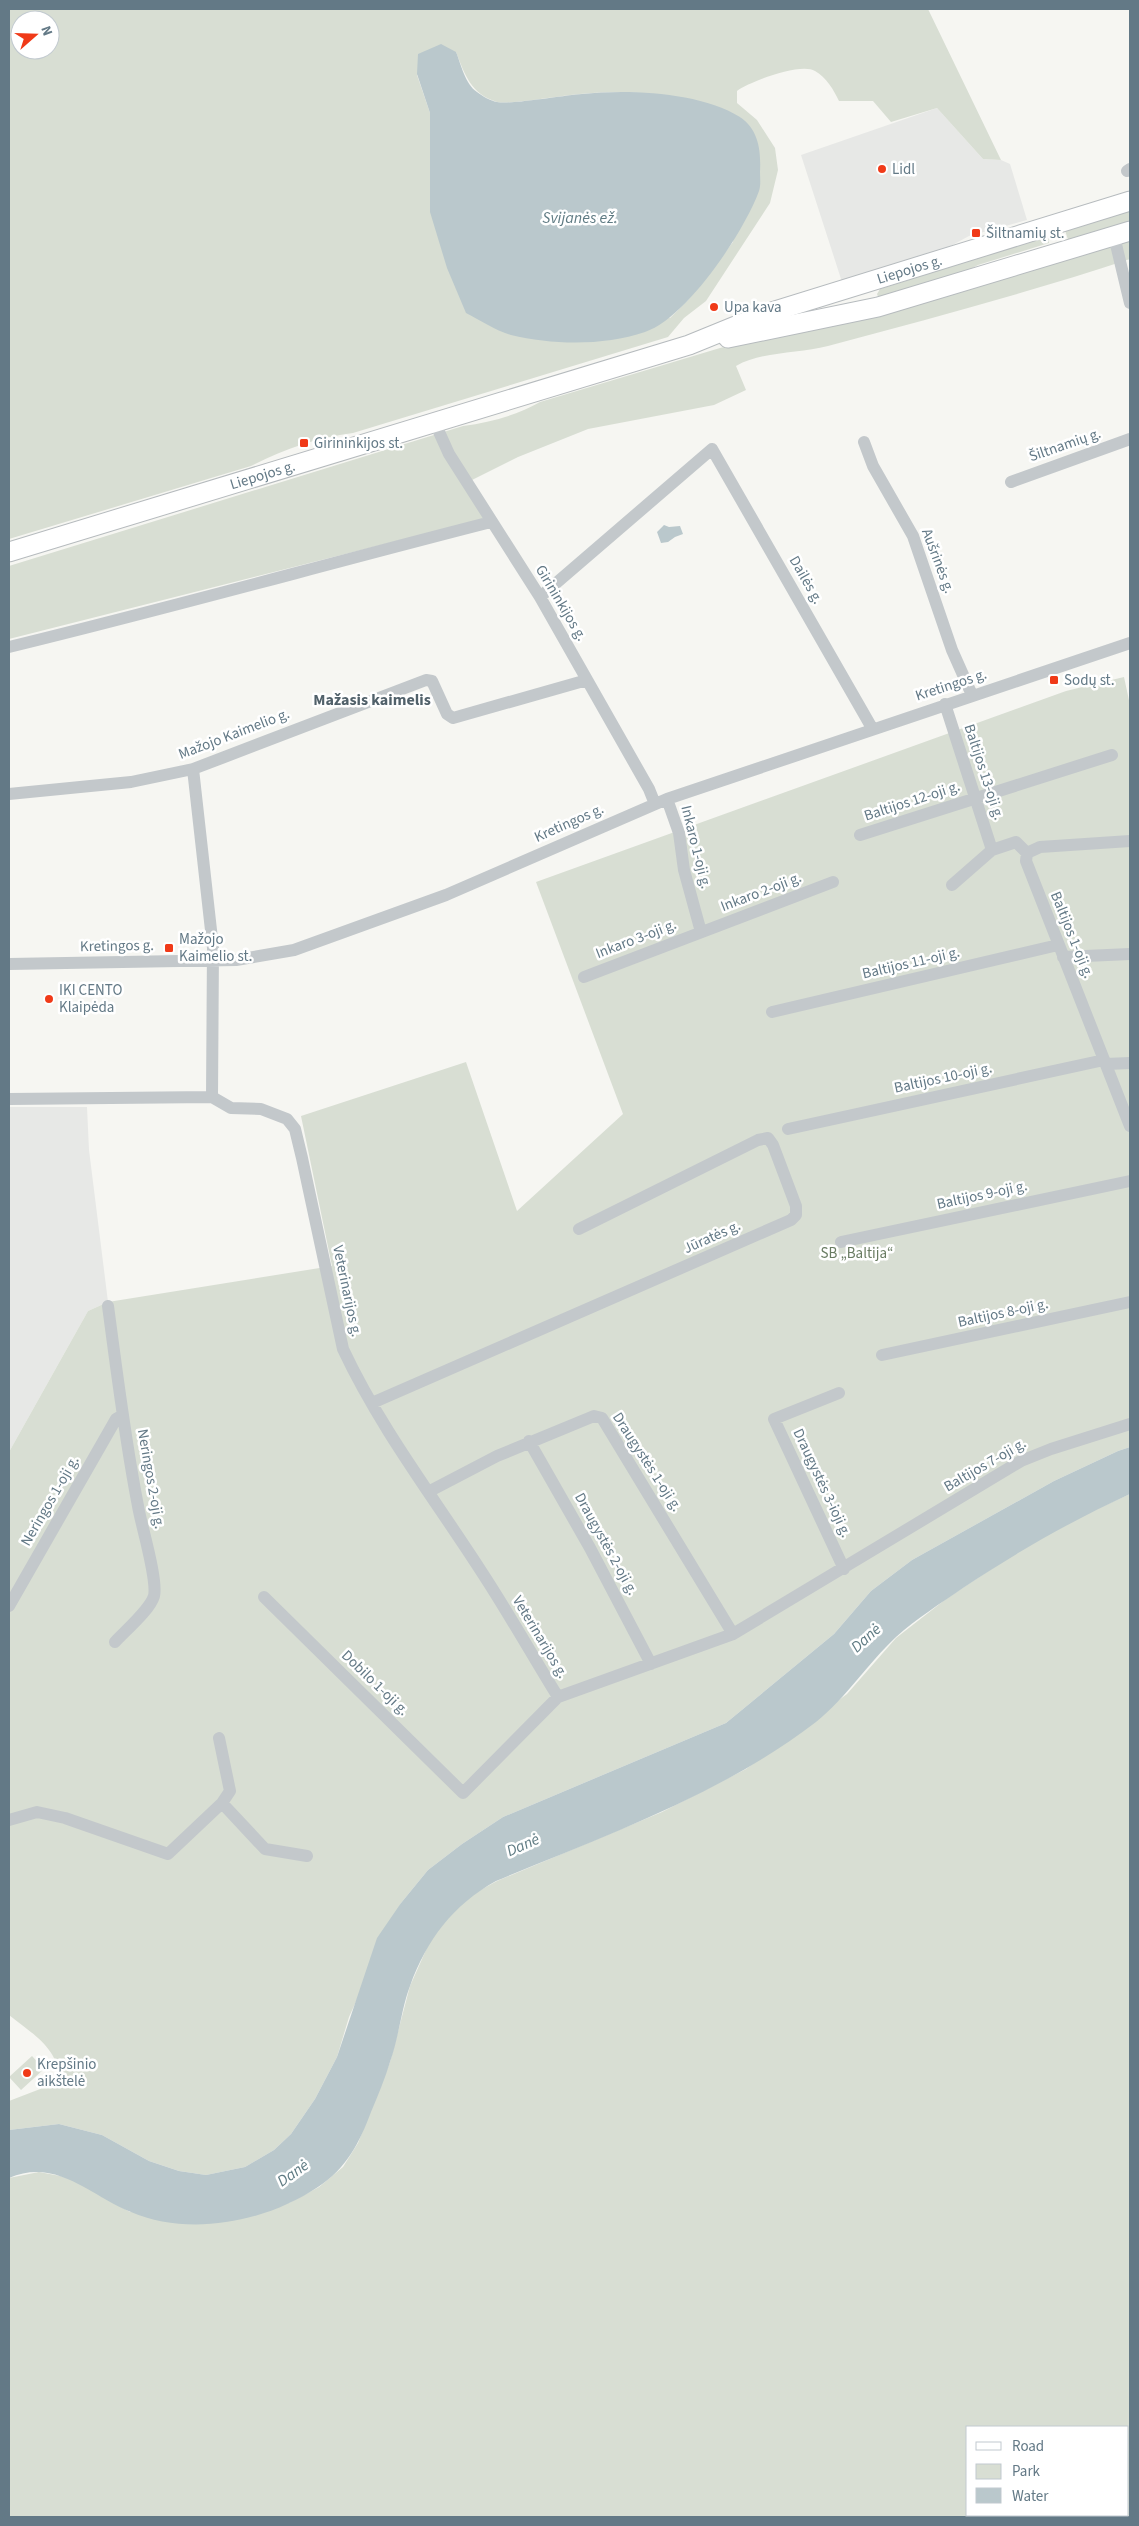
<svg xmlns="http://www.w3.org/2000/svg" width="1139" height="2526" font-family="'Source Sans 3',sans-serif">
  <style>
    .built { fill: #e7e8e6 }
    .green { fill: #d8ded3; fill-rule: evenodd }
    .water { fill: #bac8cc }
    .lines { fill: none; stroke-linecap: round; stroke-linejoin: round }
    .primary-casing { stroke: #b6bbbe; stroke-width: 21 }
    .minor { stroke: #c3c8cb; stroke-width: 12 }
    .primary { stroke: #fff; stroke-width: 19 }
    .poi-dot { fill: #f03a18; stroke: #fff; stroke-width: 2 }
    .labels { text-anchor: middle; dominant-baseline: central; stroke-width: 5; stroke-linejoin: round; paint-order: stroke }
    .poi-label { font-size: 15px; fill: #637986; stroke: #fff; text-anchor: start }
    .street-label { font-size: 15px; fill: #637986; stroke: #fff }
    .park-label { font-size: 15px; fill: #697c62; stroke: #fff }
    .water-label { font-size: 16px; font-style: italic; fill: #5f7b83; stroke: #fff }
    .neighbourhood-label { font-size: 16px; font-weight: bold; fill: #51616a; stroke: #fff }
  </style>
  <rect width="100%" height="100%" fill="#f6f6f2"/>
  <path class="built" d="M937,108l46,51 18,1 9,4 17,56 -58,16 -22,12 -105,34 -41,-127z
    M9,1107h78l2,43 19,152 -20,9 -79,141z"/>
  <path class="green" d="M9,9h919l73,151 -18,-1 -46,-51 -46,14 -18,-21h-34c-6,-12 -12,-23 -24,-30 -14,-9 -66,11 -78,20v12l20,17 18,28 3,22 -8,33 -64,98 -22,17 -16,19 -315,96c-37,5 -69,16 -102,33l-242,73zM20,20h30v30h-30zM456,52c9,23 15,42 41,50 10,3 69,-7 83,-8 58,-6 108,1 161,24l-8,124 -44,57 -19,19 -238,-161 -2,-44 -13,-38z
    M1130,207v17l-61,19 -5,-16z
    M1049,235v8l-71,22 -13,7 -86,27 -2,-5 3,-5 45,-14 21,-11z
    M1130,238v21c-100,33 -201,60 -302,87 -30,8 -66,5 -92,20l10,24 -32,15 -126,24 -70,28 -54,27 20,35 -475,120v-73l454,-140c28,-4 52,-10 77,-24l180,-54z
    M1124,677l6,28v742l-12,4 -64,30 -142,79 -41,31 -37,43 -108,89 -223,94 -41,27 -34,26 -27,33 -52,114 -12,40 -22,42 -24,35 -17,16 -29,17 -39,8 -27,-4 -30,-10 -47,-26 -43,-11 -50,6v-29l52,-20c-4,-34 -27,-46 -52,-66v-563l79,-141 20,-9 224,-36 -31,-150 165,-54 51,149 106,-97 -87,-232 530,-191z
    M1130,1494v1023h-1121v-339l30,-6 32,6 59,34 159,-9 30,-16 24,-20 15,-24 32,-81 20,-76 20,-45 21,-28 24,-20 22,-12 165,-69 84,-43 101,-75 49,-56 50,-39 62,-41 69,-40zM968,2427h160v88h-160z
    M32,2056l12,13 -23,21 -12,-13z"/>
  <path class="water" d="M441,44l15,8c5,12 9,32 21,40 5,4 14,9 20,10 12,3 68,-7 85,-8 46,-5 118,-2 158,23 19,13 21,34 20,55 0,6 1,13 -1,19 -15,41 -72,127 -114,141 -41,14 -92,13 -134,3 -15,-4 -31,-15 -45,-22l-19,-45 -17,-56v-99l-13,-39 1,-20z
    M664,525l5,2 11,-1 3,8 -8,3 -7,5 -7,1 -4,-11z
    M1130,1447v47c-59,27 -113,58 -167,94 -22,15 -47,31 -67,49 -29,27 -49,60 -80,85 -95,73 -210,113 -320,159 -43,24 -69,58 -86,105 -9,24 -11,51 -20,76 -5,17 -12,33 -19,50 -11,30 -25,57 -53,75 -52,35 -129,50 -187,25 -40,-16 -75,-55 -122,-34v-48l50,-6 43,11 47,26 30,10 27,4 39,-8 29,-17 17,-16 24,-35 22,-42 40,-119 24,-35 27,-33 34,-26 41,-27 223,-94 108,-89 37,-43 41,-31 142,-79 64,-30z"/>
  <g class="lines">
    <defs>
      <g id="primary">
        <path d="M728,338l150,-31 252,-76"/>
        <path id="s1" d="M9,552l680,-207 76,-31 365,-113"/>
      </g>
    </defs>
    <use href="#primary" class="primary-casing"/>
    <path class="minor" d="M1127,171l3,-2
      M1114,236l16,67
      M435,423l14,31 91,143 109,192 6,15
      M864,442l9,24 40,70 39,114 20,45
      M1011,482l119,-43
      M540,597l172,-148 160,279
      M9,647c161,-39 321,-84 482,-125
      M945,704l47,146 24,-8 11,11
      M193,769l20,179 -1,149
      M9,794l122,-12 62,-13 233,-89 6,1 15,33 6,4 134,-38
      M667,799l12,34 5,37 17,62
      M860,835l252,-80
      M1130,841l-90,6 -13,6 -1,8 104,265
      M952,885l40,-35
      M1063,957l67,-3
      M9,964l227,-4 58,-10 152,-55 221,-96 463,-156
      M584,977l249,-95
      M772,1012l286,-67
      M1106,1064l24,-1
      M9,1099l203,-2 19,11 30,1 26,10 8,10 7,29 41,191c37,79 91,149 138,222 27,41 51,84 77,126
      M788,1129l316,-69
      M841,1242l289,-61
      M108,1306c9,67 17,134 30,200 3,19 20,73 16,90 -4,14 -29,35 -39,46
      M882,1355l248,-53
      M839,1393l-65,26 70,150
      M372,1403l419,-183 5,-5v-9l-23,-61 -5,-7 -10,2 -179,89
      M529,1441l61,107 61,116
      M428,1492l69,-36 97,-40 8,2 131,216
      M264,1597l199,196 95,-96 175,-63 288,-173 30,-12 79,-25
      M9,1606l107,-187 7,-4
      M219,1738l11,53 -8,12 43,46 42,7
      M9,1820l28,-8 28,6 103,36 54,-51"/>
    <use href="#primary" class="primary"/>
  </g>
  <g class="poi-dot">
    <circle cx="882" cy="169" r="5"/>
    <rect x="971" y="228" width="10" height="10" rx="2.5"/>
    <circle cx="714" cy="307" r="5"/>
    <rect x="299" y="438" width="10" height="10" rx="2.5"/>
    <rect x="1049" y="675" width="10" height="10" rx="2.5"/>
    <rect x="164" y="943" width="10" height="10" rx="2.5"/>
    <circle cx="49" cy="999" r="5"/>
    <circle cx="27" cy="2073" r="5"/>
  </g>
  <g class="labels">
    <g class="poi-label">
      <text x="892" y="169">Lidl</text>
      <text x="986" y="233">Šiltnamių st.</text>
      <text x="724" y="307">Upa kava</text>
      <text x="314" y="443">Girininkijos st.</text>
      <text x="1064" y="680">Sodų st.</text>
      <text x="179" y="939">Mažojo<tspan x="179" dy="17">Kaimelio st.</tspan></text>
      <text x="59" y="990">IKI CENTO<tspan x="59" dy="17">Klaipėda</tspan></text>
      <text x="37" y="2064">Krepšinio<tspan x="37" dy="17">aikštelė</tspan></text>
    </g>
    <g class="street-label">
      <text stroke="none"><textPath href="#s1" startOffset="944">Liepojos g.</textPath></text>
      <text transform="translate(1065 445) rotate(-19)">Šiltnamių g.</text>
      <text stroke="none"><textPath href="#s1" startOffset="265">Liepojos g.</textPath></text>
      <text transform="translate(938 561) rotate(69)">Aušrinės g.</text>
      <text transform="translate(806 580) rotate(60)">Dailės g.</text>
      <text transform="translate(561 603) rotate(59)">Girininkijos g.</text>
      <text transform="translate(951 685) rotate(-18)">Kretingos g.</text>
      <text transform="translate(234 734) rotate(-21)">Mažojo Kaimelio g.</text>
      <text transform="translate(984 772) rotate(72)">Baltijos 13-oji g.</text>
      <text transform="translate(912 801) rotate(-18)">Baltijos 12-oji g.</text>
      <text transform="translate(569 823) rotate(-24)">Kretingos g.</text>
      <text transform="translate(696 847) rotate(76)">Inkaro 1-oji g.</text>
      <text transform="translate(761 892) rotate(-21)">Inkaro 2-oji g.</text>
      <text transform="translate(1072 935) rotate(68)">Baltijos 1-oji g.</text>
      <text transform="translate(636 939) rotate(-21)">Inkaro 3-oji g.</text>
      <text transform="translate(117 946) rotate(-1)">Kretingos g.</text>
      <text transform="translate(911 963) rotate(-13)">Baltijos 11-oji g.</text>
      <text transform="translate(943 1078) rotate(-12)">Baltijos 10-oji g.</text>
      <text transform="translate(982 1195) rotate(-12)">Baltijos 9-oji g.</text>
      <text transform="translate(712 1237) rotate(-24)">Jūratės g.</text>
      <text transform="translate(347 1291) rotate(78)">Veterinarijos g.</text>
      <text transform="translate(1003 1313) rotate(-12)">Baltijos 8-oji g.</text>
      <text transform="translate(647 1462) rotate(57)">Draugystės 1-oji g.</text>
      <text transform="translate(985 1465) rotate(-30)">Baltijos 7-oji g.</text>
      <text transform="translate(151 1479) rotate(80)">Neringos 2-oji g.</text>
      <text transform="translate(822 1483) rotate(65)">Draugystės 3-ioji g.</text>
      <text transform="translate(50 1501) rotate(-60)">Neringos 1-oji g.</text>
      <text transform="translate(606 1544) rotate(61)">Draugystės 2-oji g.</text>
      <text transform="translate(540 1637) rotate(59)">Veterinarijos g.</text>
      <text transform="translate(375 1683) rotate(44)">Dobilo 1-oji g.</text>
    </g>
    <g class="park-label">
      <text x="857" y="1253">SB „Baltija“</text>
    </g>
    <g class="water-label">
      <text x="580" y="218">Svijanės ež.</text>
      <text transform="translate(866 1638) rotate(-42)">Danė</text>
      <text transform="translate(523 1845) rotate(-24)">Danė</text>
      <text transform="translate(293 2173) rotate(-35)">Danė</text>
    </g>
    <g class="neighbourhood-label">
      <text x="372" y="700">Mažasis kaimelis</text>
    </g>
  </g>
  <rect width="1139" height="2526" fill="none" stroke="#637986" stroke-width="20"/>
  <rect x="966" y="2426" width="162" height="90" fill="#ffffff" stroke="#c1c9cf"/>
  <rect x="976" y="2442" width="25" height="8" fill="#ffffff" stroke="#c1c9cf"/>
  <text x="1012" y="2451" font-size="15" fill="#637986">Road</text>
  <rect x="976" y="2464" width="25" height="15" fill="#d8ded3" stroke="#c1c9cf"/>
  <text x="1012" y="2476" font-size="15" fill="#637986">Park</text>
  <rect x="976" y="2488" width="25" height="15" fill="#bac8cc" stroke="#c1c9cf"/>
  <text x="1012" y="2501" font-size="15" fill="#637986">Water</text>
  <g transform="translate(35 35) rotate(70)"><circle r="24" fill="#ffffff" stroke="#c1c9cf"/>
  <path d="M0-4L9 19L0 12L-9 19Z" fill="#f03a18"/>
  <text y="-8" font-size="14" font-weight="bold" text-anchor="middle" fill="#637986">N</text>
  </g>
</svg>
